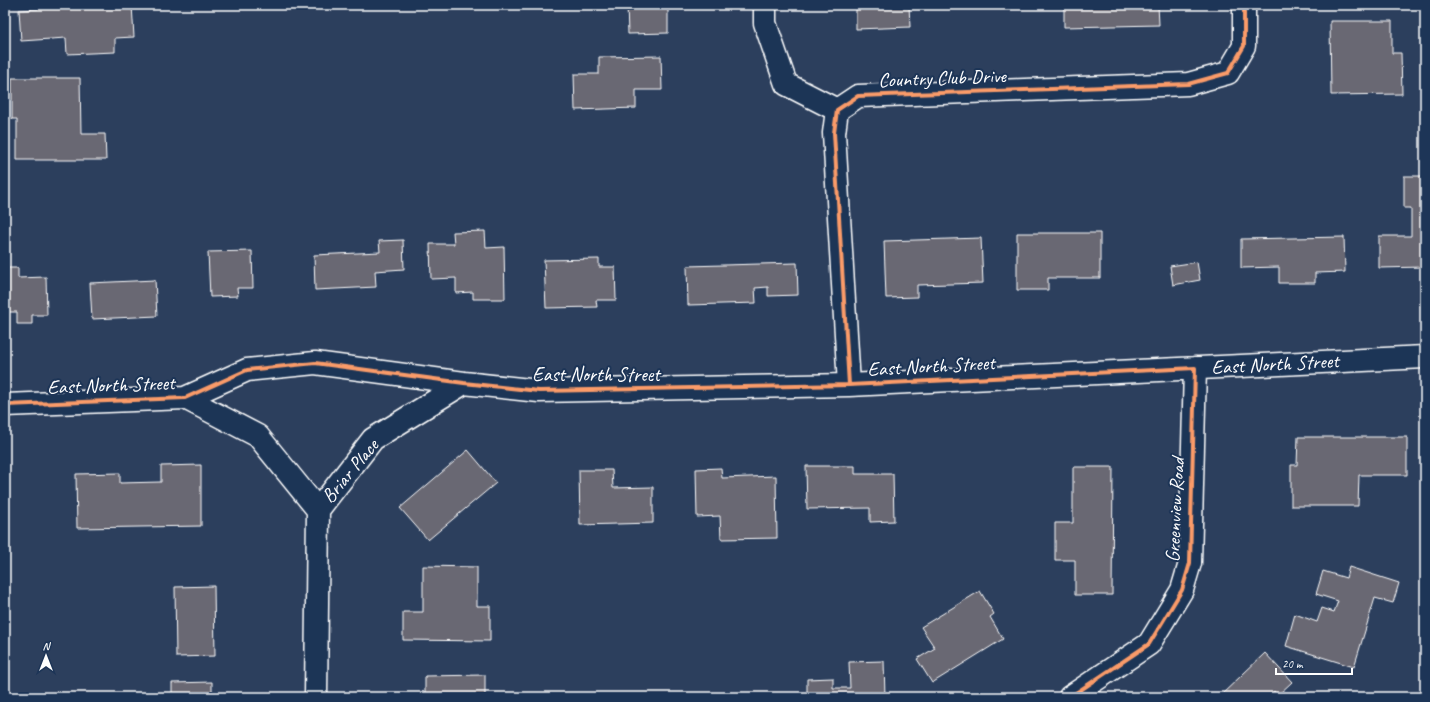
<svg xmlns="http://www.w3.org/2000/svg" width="1430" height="702" font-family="Caveat,sans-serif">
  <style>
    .building { fill: #696773; stroke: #fff }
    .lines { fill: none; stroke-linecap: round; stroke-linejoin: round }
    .street-casing { stroke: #fff; stroke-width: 25 }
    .street { stroke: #1d3557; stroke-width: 22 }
    .cycleway-casing { stroke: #1d3557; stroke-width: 6 }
    .cycleway { stroke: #fa9b69; stroke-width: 4 }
    .labels { text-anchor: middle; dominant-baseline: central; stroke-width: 4; stroke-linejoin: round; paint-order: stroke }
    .street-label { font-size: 20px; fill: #fff; stroke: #1d3557 }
  </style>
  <rect width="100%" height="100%" fill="#2c3f5d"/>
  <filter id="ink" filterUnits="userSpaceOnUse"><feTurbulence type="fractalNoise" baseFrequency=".025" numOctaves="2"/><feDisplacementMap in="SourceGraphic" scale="8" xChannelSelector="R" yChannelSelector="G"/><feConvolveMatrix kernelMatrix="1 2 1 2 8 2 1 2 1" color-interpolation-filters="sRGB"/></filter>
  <g filter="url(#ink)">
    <path class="building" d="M38,5h94l2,32 -19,1v14l-48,2 -1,-16 -45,3 -2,-31 19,-1z
      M627,5h41v28l-40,1z
      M856,5h53l1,22 -54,2z
      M1064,5h94l1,20 -95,2z
      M1330,21h62v32h9l1,41 -71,1z
      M661,56l1,34h-26v18l-61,2 -1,-36h25v-17z
      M12,78h68l1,56h24l1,26h-89v-41h-5z
      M1404,176h21v105l-1,-14 -45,1v-32h32v-28h-7z
      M485,231l1,17 18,-1 1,52h-32v-7l-17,1v-15l-25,1 -1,-35h24l-1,-12z
      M1017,233h83v45h-52v12h-31z
      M1344,237l1,35 -30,1v10h-36v-16l-38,1v-29z
      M981,238l2,45 -66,2v12l-31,1 -2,-57z
      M403,240l1,29 -29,2 1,16 -61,3 -1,-35 66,-3 -1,-11z
      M252,251l1,37h-16l1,8 -28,1 -2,-45z
      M599,259v8h16l1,33h-20l1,7 -51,1 -2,-48z
      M1197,262l3,18 -27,5 -3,-19z
      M797,263l1,32 -30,1v-9l-13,1 1,15 -68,2 -1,-39z
      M5,268h13v10l28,-1 1,38h-15v9h-15v-12h-12z
      M155,280l2,36 -65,3 -2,-36z
      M1298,437h109v38h-48l-1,31h-67v-41h6z
      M468,450l28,33 -68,57 -28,-32z
      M201,465v61l-124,2 -1,-54 44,-1v10l41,-1v-16z
      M806,466h49v8h38l1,47 -24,1v-14l-63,1z
      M1073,467h40l-1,128h-37v-35h-20v-37h18z
      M721,468l1,10 54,-2 1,62 -56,1 -1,-23 -23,1 -1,-48z
      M579,470h33l1,18 40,-1v36l-73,2z
      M423,566l54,1v39h13v35l-87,-1v-28h20z
      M1349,567l50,16 -6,20 -18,-5 -21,69 -68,-21 9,-32 22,8 5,-14 12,4 4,-11 -22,-7 7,-23 23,7z
      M214,586l1,70 -39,1 -1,-70z
      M980,591l14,23 -4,3 13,22 -71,44 -15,-24 18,-11 -14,-21z
      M1265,653l27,29 -14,13 -4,-4 -6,6h-49z
      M884,661l1,36h-78v-18l26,-1v10h17l-1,-26z
      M485,675v22h-60v-21z
      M212,682v15h-40v-14z"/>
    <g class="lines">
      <defs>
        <path id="street" d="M765,5v18l21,61 51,26
          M849,385l-15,-252 3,-23 21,-14 330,-12 40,-11 16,-27v-41
          M185,398l73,38 60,74 -2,187
          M5,405l180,-7 62,-28 68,-7 149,20 75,8 310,-6 576,-28
          M318,510l55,-71 91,-56
          M1070,697l79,-53 33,-54 8,-27 5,-195"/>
      </defs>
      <use href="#street" class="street-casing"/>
      <use href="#street" class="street"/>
      <defs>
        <path id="cycleway" d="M849,385l-15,-252 3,-23 21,-14 330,-12 40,-11 16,-27v-41
          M5,405l180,-7 62,-28 68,-7 149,20 75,8 310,-6 346,-17 -5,195 -8,27 -33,54 -79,53"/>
      </defs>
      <use href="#cycleway" class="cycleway-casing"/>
      <use href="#cycleway" class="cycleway"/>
    </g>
  </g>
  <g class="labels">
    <g class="street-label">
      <text transform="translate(942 78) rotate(-2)">Country Club Drive</text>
      <text transform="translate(1275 364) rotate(-3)">East North Street</text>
      <text transform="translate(931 366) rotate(-3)">East North Street</text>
      <text x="596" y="374">East North Street</text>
      <text transform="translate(111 385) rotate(-2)">East North Street</text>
      <text transform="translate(350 471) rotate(-50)">Briar Place</text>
      <text transform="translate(1175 510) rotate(-87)">Greenview Road</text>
    </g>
  </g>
  <rect width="1430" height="702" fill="none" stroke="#1d3557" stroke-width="20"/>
  <rect x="10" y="10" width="1410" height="682" fill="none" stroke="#fff" stroke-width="1.5" filter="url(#ink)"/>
  <g transform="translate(46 656)" stroke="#1d3557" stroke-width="3" paint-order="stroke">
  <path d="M0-3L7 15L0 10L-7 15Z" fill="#ffffff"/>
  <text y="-6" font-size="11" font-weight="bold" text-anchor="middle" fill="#ffffff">N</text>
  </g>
  <path d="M1276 668v6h76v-6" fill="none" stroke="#ffffff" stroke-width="2"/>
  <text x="1282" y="668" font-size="12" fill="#ffffff" stroke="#1d3557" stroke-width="3" paint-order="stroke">20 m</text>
</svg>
